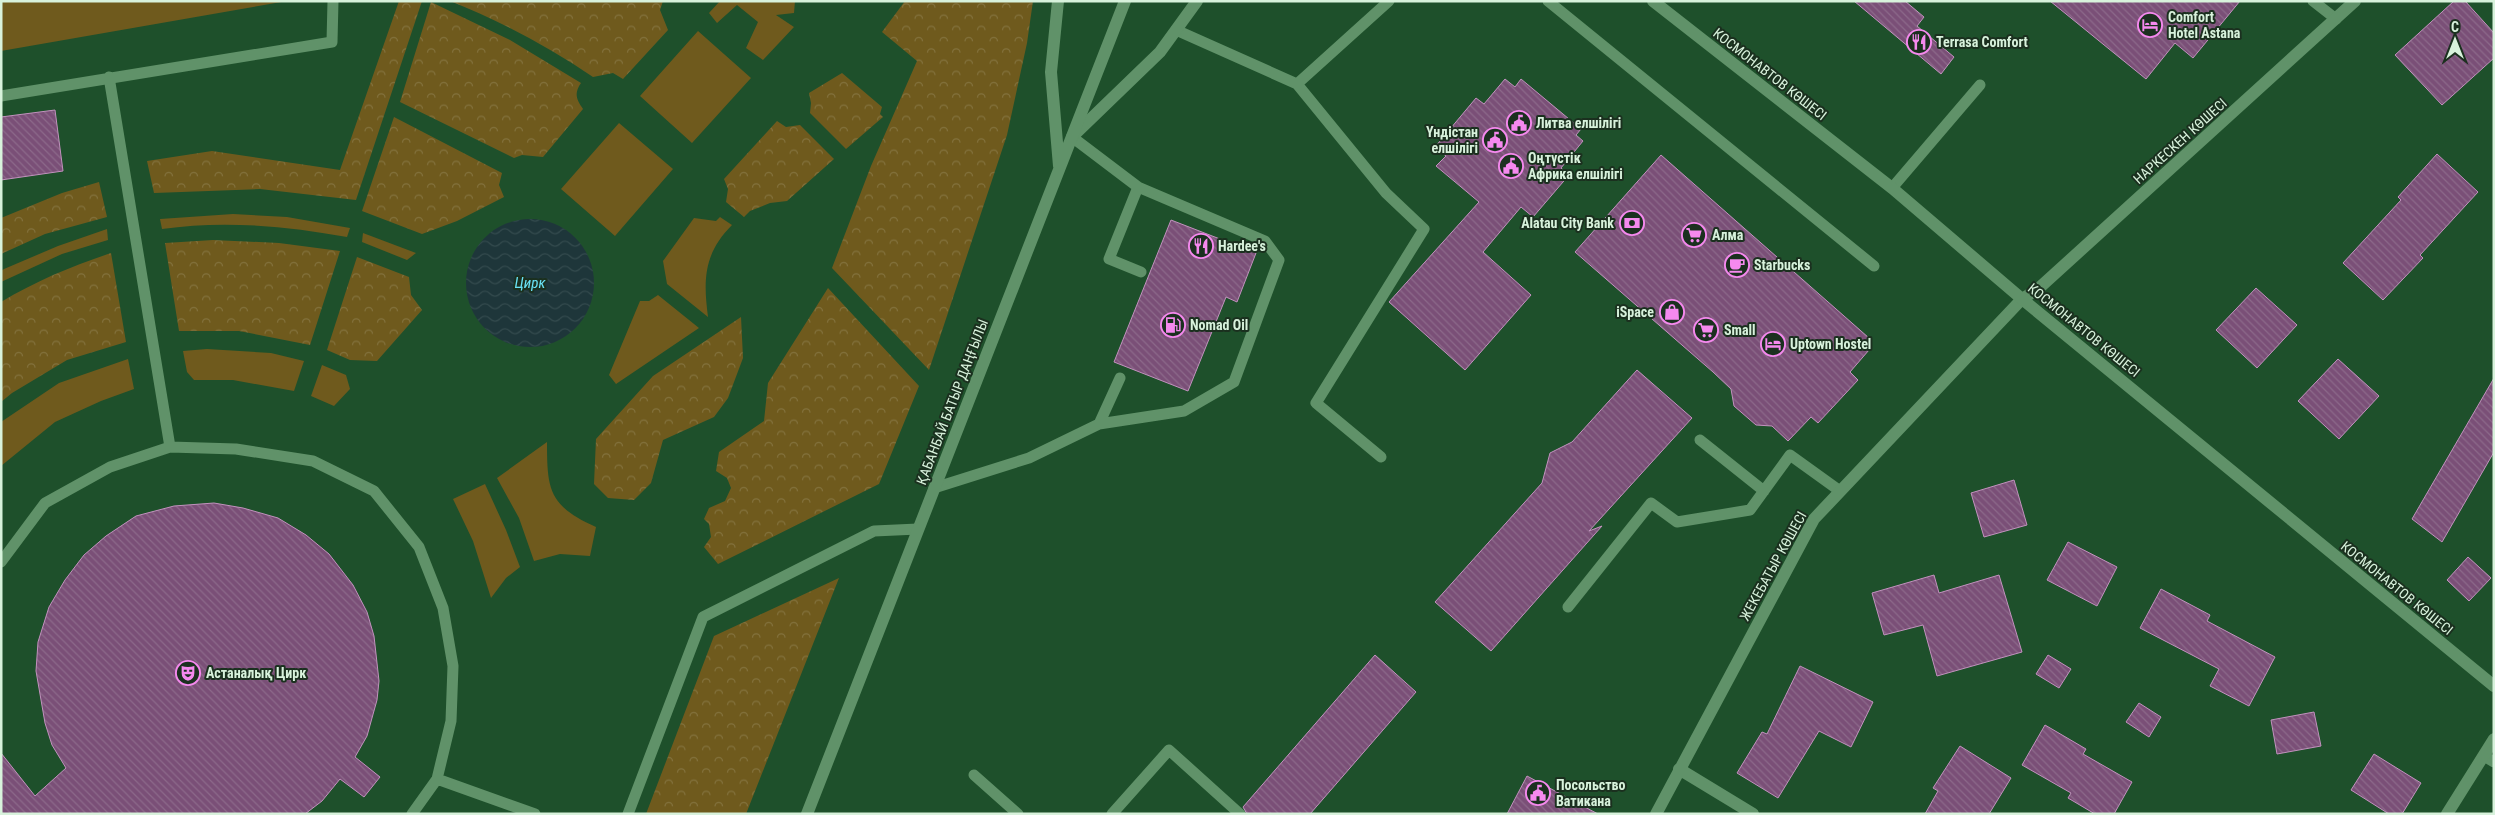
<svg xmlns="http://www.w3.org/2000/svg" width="2495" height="815" font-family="'Roboto Condensed',sans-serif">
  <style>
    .grass { fill: #6f5a1d }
    .forest { fill: url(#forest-crowns) }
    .water { fill: url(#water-waves) }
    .building { fill: url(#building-back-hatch); stroke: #c292be }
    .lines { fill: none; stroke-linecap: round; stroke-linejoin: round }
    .service { stroke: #609269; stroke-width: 11 }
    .minor { stroke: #609269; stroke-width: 12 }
    .tertiary { stroke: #609269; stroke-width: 12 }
    .secondary { stroke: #609269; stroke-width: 12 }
    .labels { text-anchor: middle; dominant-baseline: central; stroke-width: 4; stroke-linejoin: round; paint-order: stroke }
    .poi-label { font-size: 14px; font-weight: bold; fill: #d8f2dc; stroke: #1b301f; text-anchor: start }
    .street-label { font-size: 14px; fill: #d8f2dc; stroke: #1b301f }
    .water-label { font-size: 15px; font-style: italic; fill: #69e2f5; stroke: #1b301f }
  </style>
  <defs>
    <pattern id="forest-crowns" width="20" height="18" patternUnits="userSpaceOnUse" patternTransform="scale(1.25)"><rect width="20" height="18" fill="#6f5a1d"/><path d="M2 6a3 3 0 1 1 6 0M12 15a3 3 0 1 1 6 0" fill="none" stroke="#83723d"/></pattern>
    <pattern id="water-waves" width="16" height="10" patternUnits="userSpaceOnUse" patternTransform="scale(1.25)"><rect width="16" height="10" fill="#1e363a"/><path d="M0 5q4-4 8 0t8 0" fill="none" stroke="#334a4d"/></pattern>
    <pattern id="building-back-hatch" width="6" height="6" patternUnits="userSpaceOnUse" patternTransform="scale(1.25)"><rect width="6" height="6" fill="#7a4f77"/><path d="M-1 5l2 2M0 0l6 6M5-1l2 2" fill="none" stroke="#8c698a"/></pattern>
  </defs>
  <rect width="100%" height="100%" fill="#1e502b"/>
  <path class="grass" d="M1,1h286l-286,50z
    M720,1h75l-1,12 -18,2 18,12 -31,33 -17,-12 12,-26 -21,-17 -20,18 -8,-10z
    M698,31l53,47 -59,65 -52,-47z
    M619,123l54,46 -58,67 -54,-47z
    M233,214l54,3 63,11 -3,9c-61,-11 -124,-17 -185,-8l-2,-10z
    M720,217l12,8c-28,28 -29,54 -24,92l-41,-33 -4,-23 31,-43 22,3z
    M107,229l1,11 -46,14 -61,28v-11l3,-2 54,-23z
    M363,233l53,20 -9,7 -45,-18z
    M658,295l41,33 -83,56 -7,-9 31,-74h9z
    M207,349l64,4 33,8 -10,30 -61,-11h-39l-7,-8 -4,-21z
    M128,359l6,30 -33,12 -46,21 -54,44v-44l58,-39z
    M322,365l24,10 4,14 -16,17 -23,-10z
    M547,442c0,48 2,64 49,85l-6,29 -30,-2 -26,7 -15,-43 -22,-40z
    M485,484l21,46 14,37 -14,11 -15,20 -18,-57 -20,-42z"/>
  <path class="forest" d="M399,1h23l-66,199 -96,-11 -106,4 -7,-32 65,-10 128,19z
    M450,1h213l-3,9 8,20 -45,49 -10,-6 -20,4c-44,-30 -93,-56 -143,-76z
    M905,1h128l-6,42 -20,92 -78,235 -97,-102 39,-102 46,-105 -35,-29z
    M431,2l79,38 71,43c-7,10 -5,16 2,26l-40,48 -21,-2 -8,3 -114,-56z
    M842,73l40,34 -2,7 3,3 -37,32 -36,-36 1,-10 -2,-10z
    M394,117l108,56 -3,12 5,12 -47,24 -35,13 -60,-23z
    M777,121l9,6 14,-2 34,34 -47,42 -17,2 -20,8 -6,6 -18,-15 2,-13 -4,-10z
    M99,182l8,35 -62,17 -44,20v-36l61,-25z
    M213,240l66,3 61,8 -30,94 -71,-14h-60l-14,-88z
    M111,253l15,89 -59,18 -55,33 -11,9v-100c35,-21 71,-36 110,-49z
    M357,257l52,20 2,18 11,15 -45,51 -27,-1 -23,-10z
    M828,288l91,98 -40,98 -161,80 -14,-17 7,-10 -2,-13 -5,-5 5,-11 16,-7 6,-13 -4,-10 -11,-7 3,-19 45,-31 4,-38z
    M741,317l2,41 -15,40 -14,19 -51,23 -12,43 -17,17 -26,-2 -14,-14 2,-45 57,-63z
    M839,578l-93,236h-100l68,-178z"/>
  <path class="water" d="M466 283a64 64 0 1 1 128 0a64 64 0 1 1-128 0Z"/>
  <path class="building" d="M1854,1h51l19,16 -7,9 37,31 -13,17z
    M2050,1h190l-47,57 -18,-15 -29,36z
    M2454,1h11l29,32v25l-52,47 -47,-50z
    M1505,79l10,8 6,-8 60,50 -5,6 7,6 -22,27 8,7 -36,42 -12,-10 -38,45 48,43 -66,75 -76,-68 90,-100 -43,-36 10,-10 -11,-9 41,-49 8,6z
    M55,110l8,61 -62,9v-63z
    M2437,154l41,38 -58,63 3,3 -40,42 -40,-37 58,-63 -3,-3z
    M1661,155l208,183 -6,7 6,5 -19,22 8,8 -40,43 -7,-6 -23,24 -16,-15 -16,-1 -22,-19 -3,-17 -18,-17 -138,-120z
    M1171,220l85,33 -19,49 -11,-5 -38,94 -74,-29z
    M2256,288l41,37 -40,43 -41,-38z
    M2338,359l41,37 -40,43 -41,-38z
    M1637,370l55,48 -103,113 13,-5 -111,125 -56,-49 107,-119 8,-30 22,-11z
    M2494,378v74l-52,90 -30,-23z
    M2014,480l13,45 -43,12 -13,-44z
    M214,503l29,5 35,10 28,17 23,19 24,31 14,27 7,24 5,45 -2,19 -10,36 -12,21 25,20 -16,20 -24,-18 -18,22 -17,13h-304v-61l34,43 31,-28 -14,-23 -7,-22 -9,-52 2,-29 11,-35 16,-27 19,-25 22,-19 30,-20 38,-10z
    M2068,542l49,25 -20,39 -50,-26z
    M2468,557l23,21 -22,23 -22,-21z
    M1934,575l5,18 60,-18 23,77 -85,24 -14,-51 -39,10 -12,-42z
    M2161,589l49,26 -3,6 68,36 -26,49 -39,-20 9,-17 -79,-41z
    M1375,655l41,37 -106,122h-63l-4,-7z
    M2048,655l23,14 -12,19 -23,-14z
    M1800,666l73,36 -22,45 -32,-16 -41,67 -41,-25 25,-41 5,2z
    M2139,703l22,14 -12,20 -23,-15z
    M2314,712l7,34 -44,8 -6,-34z
    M2045,725l41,24 -3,5 49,28 -18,32h-19l-27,-16 3,-5 -49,-28z
    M1960,746l51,32 -22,36h-64l13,-23 -5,-3z
    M2374,754l47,29 -19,31h-13l-38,-24z
    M1527,776l71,38h-91z"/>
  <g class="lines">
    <path class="service" d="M1548,1l326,265
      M2313,1l23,18
      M1176,30l121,54 92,-83
      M109,77l61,370
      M1297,84l89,109 38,36 -108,174 65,54
      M1,96l331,-54 1,-41
      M1072,137l66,50 -29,72 32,13
      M1892,188l88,-103
      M1099,424l85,-13 50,-29 45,-122 -14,-19 -127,-54
      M1700,440l64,51
      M934,488l95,-30 70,-34 21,-46
      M1,562l44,-59 65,-36 60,-20 66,2 77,12 61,30 45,56 24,61 10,58 -2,55 -14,58 -25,35
      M1568,607l83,-104 26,19 73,-12 40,-55 50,36
      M2484,756l10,6
      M974,775l44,39
      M437,779l98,35
      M628,814l75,-197 171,-86 44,-2
      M1112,814l57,-64 71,64"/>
    <path class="minor" d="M1679,769l74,45
      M1656,814l158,-295 208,-220 16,-10 317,-288
      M2447,814l47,-75"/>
    <path class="tertiary" d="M1653,1l239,187 130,111 472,387
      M1072,137l88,-85 37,-51"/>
    <path class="secondary" d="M1058,1l-7,71 8,94
      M807,814l318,-813"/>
  </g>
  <defs>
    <symbol id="hotel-ring" viewBox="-11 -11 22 22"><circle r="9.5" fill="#1b301f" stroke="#f589ee" stroke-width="1.5"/><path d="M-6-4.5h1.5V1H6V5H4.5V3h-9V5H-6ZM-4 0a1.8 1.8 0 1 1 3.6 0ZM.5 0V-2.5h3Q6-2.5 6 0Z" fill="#f589ee"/></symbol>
    <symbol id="restaurant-ring" viewBox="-11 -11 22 22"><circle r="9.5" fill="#1b301f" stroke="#f589ee" stroke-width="1.5"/><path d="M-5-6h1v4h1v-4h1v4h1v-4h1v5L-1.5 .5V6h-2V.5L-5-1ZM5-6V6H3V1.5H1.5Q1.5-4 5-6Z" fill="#f589ee"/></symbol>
    <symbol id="civic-ring" viewBox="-11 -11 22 22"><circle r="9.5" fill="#1b301f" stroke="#f589ee" stroke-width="1.5"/><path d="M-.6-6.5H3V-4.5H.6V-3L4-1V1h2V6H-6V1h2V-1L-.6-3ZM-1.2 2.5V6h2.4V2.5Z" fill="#f589ee"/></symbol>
    <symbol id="bank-ring" viewBox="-11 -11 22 22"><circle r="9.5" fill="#1b301f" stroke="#f589ee" stroke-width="1.5"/><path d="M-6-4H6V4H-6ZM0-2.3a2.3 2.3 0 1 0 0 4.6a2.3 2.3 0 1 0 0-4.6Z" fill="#f589ee"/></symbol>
    <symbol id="supermarket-ring" viewBox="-11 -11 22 22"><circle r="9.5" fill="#1b301f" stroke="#f589ee" stroke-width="1.5"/><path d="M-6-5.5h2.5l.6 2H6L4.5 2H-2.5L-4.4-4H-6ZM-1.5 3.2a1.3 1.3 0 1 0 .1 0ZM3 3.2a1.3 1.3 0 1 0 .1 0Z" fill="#f589ee"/></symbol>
    <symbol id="cafe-ring" viewBox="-11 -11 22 22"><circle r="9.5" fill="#1b301f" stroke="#f589ee" stroke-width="1.5"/><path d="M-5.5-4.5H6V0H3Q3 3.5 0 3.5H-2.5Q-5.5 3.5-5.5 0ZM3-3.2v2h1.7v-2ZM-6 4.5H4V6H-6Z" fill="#f589ee"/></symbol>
    <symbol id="shop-ring" viewBox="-11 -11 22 22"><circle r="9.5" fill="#1b301f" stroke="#f589ee" stroke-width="1.5"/><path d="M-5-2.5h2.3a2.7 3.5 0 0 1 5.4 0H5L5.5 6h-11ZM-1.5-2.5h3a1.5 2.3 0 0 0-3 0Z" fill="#f589ee"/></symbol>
    <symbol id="fuel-ring" viewBox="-11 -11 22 22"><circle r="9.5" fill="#1b301f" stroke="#f589ee" stroke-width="1.5"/><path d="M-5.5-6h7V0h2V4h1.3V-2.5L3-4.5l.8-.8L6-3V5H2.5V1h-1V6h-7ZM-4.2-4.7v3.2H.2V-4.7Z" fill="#f589ee"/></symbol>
    <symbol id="theatre-ring" viewBox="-11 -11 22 22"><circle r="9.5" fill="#1b301f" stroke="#f589ee" stroke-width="1.5"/><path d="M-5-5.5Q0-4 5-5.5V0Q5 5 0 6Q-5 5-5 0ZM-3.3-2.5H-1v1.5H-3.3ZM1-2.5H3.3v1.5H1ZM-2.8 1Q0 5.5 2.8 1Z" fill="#f589ee"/></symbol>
  </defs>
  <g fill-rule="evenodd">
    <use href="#hotel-ring" x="2136" y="11" width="28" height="28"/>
    <use href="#restaurant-ring" x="1905" y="28" width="28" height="28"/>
    <use href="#civic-ring" x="1505" y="109" width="28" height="28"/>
    <use href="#civic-ring" x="1481" y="126" width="28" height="28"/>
    <use href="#civic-ring" x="1497" y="152" width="28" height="28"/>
    <use href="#bank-ring" x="1618" y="209" width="28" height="28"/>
    <use href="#supermarket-ring" x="1680" y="221" width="28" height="28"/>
    <use href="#restaurant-ring" x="1187" y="232" width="28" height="28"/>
    <use href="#cafe-ring" x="1723" y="251" width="28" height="28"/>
    <use href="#shop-ring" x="1658" y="298" width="28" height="28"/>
    <use href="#fuel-ring" x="1159" y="311" width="28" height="28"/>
    <use href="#supermarket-ring" x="1692" y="316" width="28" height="28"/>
    <use href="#hotel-ring" x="1759" y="330" width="28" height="28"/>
    <use href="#theatre-ring" x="174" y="659" width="28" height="28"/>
    <use href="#civic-ring" x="1524" y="779" width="28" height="28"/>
  </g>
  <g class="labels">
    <g class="poi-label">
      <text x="2168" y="17">Comfort<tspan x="2168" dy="16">Hotel Astana</tspan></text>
      <text x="1936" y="42">Terrasa Comfort</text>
      <text x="1536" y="123">Литва елшілігі</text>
      <text x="1478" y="132" text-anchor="end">Үндістан<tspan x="1478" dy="16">елшілігі</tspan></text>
      <text x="1528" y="158">Оңтүстік<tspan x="1528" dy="16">Африка елшілігі</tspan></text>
      <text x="1614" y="223" text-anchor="end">Alatau City Bank</text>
      <text x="1712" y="235">Алма</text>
      <text x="1218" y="246">Hardee's</text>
      <text x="1754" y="265">Starbucks</text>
      <text x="1654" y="312" text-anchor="end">iSpace</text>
      <text x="1190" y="325">Nomad Oil</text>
      <text x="1724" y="330">Small</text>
      <text x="1790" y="344">Uptown Hostel</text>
      <text x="206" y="673">Астаналық Цирк</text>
      <text x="1556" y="785">Посольство<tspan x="1556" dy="16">Ватикана</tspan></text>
    </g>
    <g class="street-label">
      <text transform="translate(1770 74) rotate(38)">КОСМОНАВТОВ КӨШЕСІ</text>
      <text transform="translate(2180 141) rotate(-42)">НАРКЕСКЕН КӨШЕСІ</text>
      <text transform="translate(2084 330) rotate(39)">КОСМОНАВТОВ КӨШЕСІ</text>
      <text transform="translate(952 402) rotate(-69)">ҚАБАНБАЙ БАТЫР ДАҢҒЫЛЫ</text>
      <text transform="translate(1773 566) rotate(-61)">ЖЕКЕБАТЫР КӨШЕСІ</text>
      <text transform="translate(2397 588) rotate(39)">КОСМОНАВТОВ КӨШЕСІ</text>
    </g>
    <g class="water-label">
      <text x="530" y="283">Цирк</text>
    </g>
  </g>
  <rect width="2495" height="815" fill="none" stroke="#d8f2dc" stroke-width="5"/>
  <g transform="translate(2455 40)" stroke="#1b301f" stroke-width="4" paint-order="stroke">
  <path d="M0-4L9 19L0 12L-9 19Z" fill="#d8f2dc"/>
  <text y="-8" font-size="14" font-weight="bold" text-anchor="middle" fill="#d8f2dc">С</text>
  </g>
</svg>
